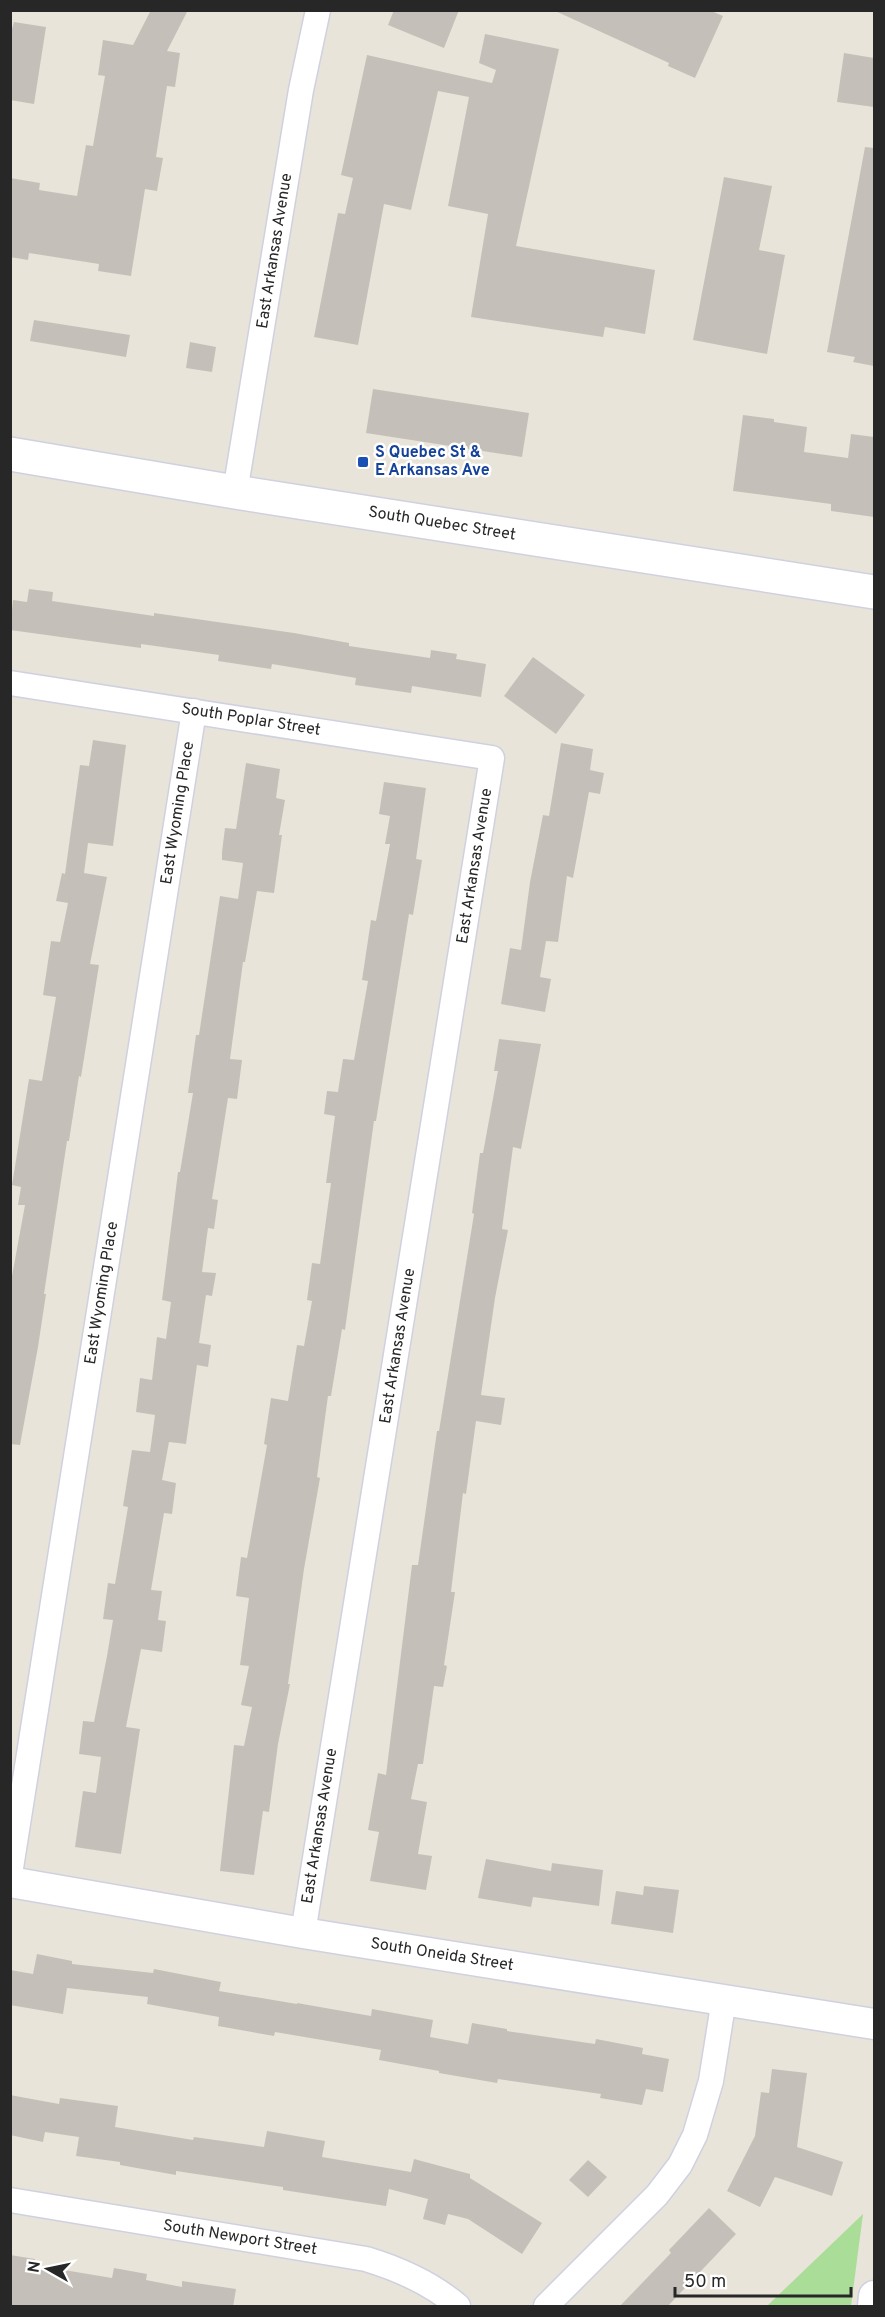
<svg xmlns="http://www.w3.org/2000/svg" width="885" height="2317" font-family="Overpass,sans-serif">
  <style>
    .green { fill: #aadd98 }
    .building { fill: #c4c0b9 }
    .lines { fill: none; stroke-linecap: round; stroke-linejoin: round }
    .minor-casing { stroke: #cfd1e0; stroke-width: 27 }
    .tertiary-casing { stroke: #cfd1e0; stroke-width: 33 }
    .secondary-casing { stroke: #cfd1e0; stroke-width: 36 }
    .minor { stroke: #fff; stroke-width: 24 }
    .tertiary { stroke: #fff; stroke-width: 30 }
    .secondary { stroke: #fff; stroke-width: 33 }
    .transit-dot { fill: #1a4fb4; stroke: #fff; stroke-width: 2 }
    .labels { text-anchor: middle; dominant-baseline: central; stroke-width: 5; stroke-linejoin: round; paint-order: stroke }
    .street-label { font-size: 16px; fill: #272727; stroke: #fff }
    .transit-label { font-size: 16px; font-weight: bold; fill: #164399; stroke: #fff; text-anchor: start }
  </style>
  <rect width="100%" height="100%" fill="#e9e4d9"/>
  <path class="green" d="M863,2214l-12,92h-84z"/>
  <path class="building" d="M151,10h37l-21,41 13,2 -5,34 -8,-1 -11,71 7,1 -6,33 -12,-2 -14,87 -33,-5 1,-7 -70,-11 -1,7 -18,-3v-79l30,5 -1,7 38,6 9,-51 7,1 12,-70 -7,-1 5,-35 30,5z
    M394,10h65l-15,38 -56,-23z
    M553,10h156l14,6 -28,62 -27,-12 1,-3z
    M14,22l32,5 -12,77 -24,-4v-71h2z
    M485,34l74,15 -43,197 139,24 -10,64 -40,-7 -2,10 -132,-20 17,-103 -40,-8 21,-109 -31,-6 -27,119 -27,-6 -26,141 -44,-8 24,-124 7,1 8,-36 -12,-3 26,-120 125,28 4,-13 -17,-7z
    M844,53l30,5v49l-37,-5z
    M865,147l9,1v218l-21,-4 2,-5 -28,-5z
    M724,177l48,9 -13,64 26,5 -18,99 -74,-14z
    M34,320l96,15 -4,22 -96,-16z
    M190,342l26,5 -4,25 -26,-4z
    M373,389l156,24 -7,44 -156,-24z
    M743,415l31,4v3l33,5 -3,25 44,6 3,-24 23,3v80l-43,-6v-7l-98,-13z
    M29,589l24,3 -1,9 102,15v-3l140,20 55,10v3l81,12 1,-8 26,4 -1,5 30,5 -5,33 -69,-11 -1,7 -56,-8 1,-7 -84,-14 -1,5 -53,-8 1,-6 -78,-11v4l-131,-18 3,-30 14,2z
    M533,657l52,38 -29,39 -52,-38z
    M93,740l33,5 -13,101 -25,-3 -4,30 23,4 -17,87 9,1 -18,112 -2,-1 -10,65h-2l-23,153h2l-8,53 -18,98 -10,-1v-157l15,-82h-7l3,-18 -9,-2 17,-106 13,2 14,-84 -13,-2 8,-54 9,1 8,-39 -12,-2 6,-28 3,1 15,-109 9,1z
    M561,743l32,6 -3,21 14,3 -4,21 -11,-2 -16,86 -6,-2 -9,66 -12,-1 -6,36 11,2 -6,33 -44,-8 9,-56 11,2 9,-68 13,-67 6,1z
    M246,763l34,6 -4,29 9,2 -6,35h3l-8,58 -17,-2 -12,71h-2l-13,97 12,1 -5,39 -9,-1 -16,101 6,1 -4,29 -6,-1 -6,44 14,1 -4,23 -6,-1 -7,48 12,2 -3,22 -11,-2 -11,79 -17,-2 -7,38 14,3 -4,31 -8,-1 -13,77 11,1 -4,29 8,1 -4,31 -21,-3 -15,78 14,2 -19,125 -46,-7 8,-56 13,2 5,-36 -22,-3 4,-33 11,1 13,-66 6,-36 -10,-1 5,-36 7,1 13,-77 -5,-1 9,-56 18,2 5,-37 -19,-3 4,-34 12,2 5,-43 9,2 5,-37 -9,-2 16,-128h2l13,-79h-5l8,-58h3l21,-139 18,3 5,-36 -21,-3v-8l3,-24 11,1z
    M384,782l42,6 -10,71 6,1 -9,55 -4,-1 -33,207h-2l-29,209 -3,-1 -11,67h-3l-11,81 3,1 -16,91 -16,115h2l-12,60 -9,68 -6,-1 -9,64 -34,-4 14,-126 10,1 8,-39 -11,-2 8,-39 -9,-1 9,-67 -13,-2 5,-39 6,1 20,-113 -3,-1 7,-46 17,3 9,-56 7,1 8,-45 -5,-1 5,-37 8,1 11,-81h-5l9,-67 -11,-2 3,-23 11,1 5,-33 11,1 14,-79 -6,-1 9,-60 5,1 14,-77h-5l5,-28 -11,-2z
    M499,1039l42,5 -20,105 -8,-2 -11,82 6,1 -13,68 -14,97 24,3 -4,27 -25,-4 -10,73 -3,-1 -12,99h4l-11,73 3,1 -4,21 -9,-1 -11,78h-5l-7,35 16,3 -9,52 14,2 -6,34 -56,-9 9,-49 -11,-2 10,-57 8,2 26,-210h6l19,-134h2l35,-217 -2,-1 8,-60h3l15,-82h-4z
    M486,1859l65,12 1,-8 51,7 -4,36 -66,-9 -2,10 -53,-9z
    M644,1886l35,4 -6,43 -62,-9 5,-33 27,4z
    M37,1954l35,7v3l81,9 1,-4 67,13 -2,9 78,13v-1l74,13 1,-7 61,11 -3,17 38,7 4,-21 35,6v2l88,13 1,-5 47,9 -1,6 27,5 -6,33 -17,-3 -4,16 -42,-7 1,-4 -103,-15 -1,4 -58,-10v-2l-60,-11 2,-10 -106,-18 -1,4 -56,-10 1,-9 -72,-13 1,-7 -81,-9 -4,26 -53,-9v-35l23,4z
    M772,2069l35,4 -10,74 46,15 -11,34 -57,-19 -15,30 -33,-16 28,-55 6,-44 8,1z
    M10,2095l49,9 1,-6 58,8 -3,21 78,13 1,-3 70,10 3,-16 58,10 -3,16 89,15 3,-13 56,15v4l72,45 -20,31 -54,-35 -20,-5 -3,11 -22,-6 5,-20 -39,-10 -3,17 -103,-16v-3l-107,-16v4l-56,-10v-3l-44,-6 3,-19 -34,-5 -2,10 -33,-7z
    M588,2160l19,17 -19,20 -19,-17z
    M709,2208l27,26 -69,73h-48l52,-54 -2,-3z
    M10,2255l25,4 -1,6 78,13 2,-10 33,6 -1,6 36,7v-6l54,8 -3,18h-223z"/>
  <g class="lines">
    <defs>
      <path id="minor" d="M235,492l66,-402 17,-80
        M10,683l482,75 -189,1175
        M10,1874l184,-1163
        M10,2200l356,59c33,10 65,24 92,47
        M546,2306l111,-111 23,-30 15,-30 16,-54 13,-82"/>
      <path id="tertiary" d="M10,1882l293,51 571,91
        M873,2306l1,-10"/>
      <path id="secondary" d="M10,454l225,38 639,100"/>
    </defs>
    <use href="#minor" class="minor-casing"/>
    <use href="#tertiary" class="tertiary-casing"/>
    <use href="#secondary" class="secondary-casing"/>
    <use href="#minor" class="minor"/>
    <use href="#tertiary" class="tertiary"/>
    <use href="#secondary" class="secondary"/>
  </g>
  <rect class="transit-dot" x="357" y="456" width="12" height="12" rx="3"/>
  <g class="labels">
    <g class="street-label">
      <text transform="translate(275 251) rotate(-81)">East Arkansas Avenue</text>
      <text transform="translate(442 524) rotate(9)">South Quebec Street</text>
      <text transform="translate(251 720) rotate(9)">South Poplar Street</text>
      <text transform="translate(178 813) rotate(-81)">East Wyoming Place</text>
      <text transform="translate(475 866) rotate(-81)">East Arkansas Avenue</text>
      <text transform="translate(102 1293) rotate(-81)">East Wyoming Place</text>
      <text transform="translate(398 1346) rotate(-81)">East Arkansas Avenue</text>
      <text transform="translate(320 1826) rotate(-81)">East Arkansas Avenue</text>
      <text transform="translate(442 1955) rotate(9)">South Oneida Street</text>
      <text transform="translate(240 2238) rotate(9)">South Newport Street</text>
    </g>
    <g class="transit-label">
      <text x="375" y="453">S Quebec St &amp;<tspan x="375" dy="18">E Arkansas Ave</tspan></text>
    </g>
  </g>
  <rect width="885" height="2317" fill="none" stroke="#272727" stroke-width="24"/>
  <g transform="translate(48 2269) rotate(279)" stroke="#ffffff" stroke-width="4.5" paint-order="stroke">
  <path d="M0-4.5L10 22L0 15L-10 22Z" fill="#272727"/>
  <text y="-9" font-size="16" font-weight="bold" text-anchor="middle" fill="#272727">N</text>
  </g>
  <path d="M675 2287v9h176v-9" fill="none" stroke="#272727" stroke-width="3"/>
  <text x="684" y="2287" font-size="18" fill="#272727" stroke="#ffffff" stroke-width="4.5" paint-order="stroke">50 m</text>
</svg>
